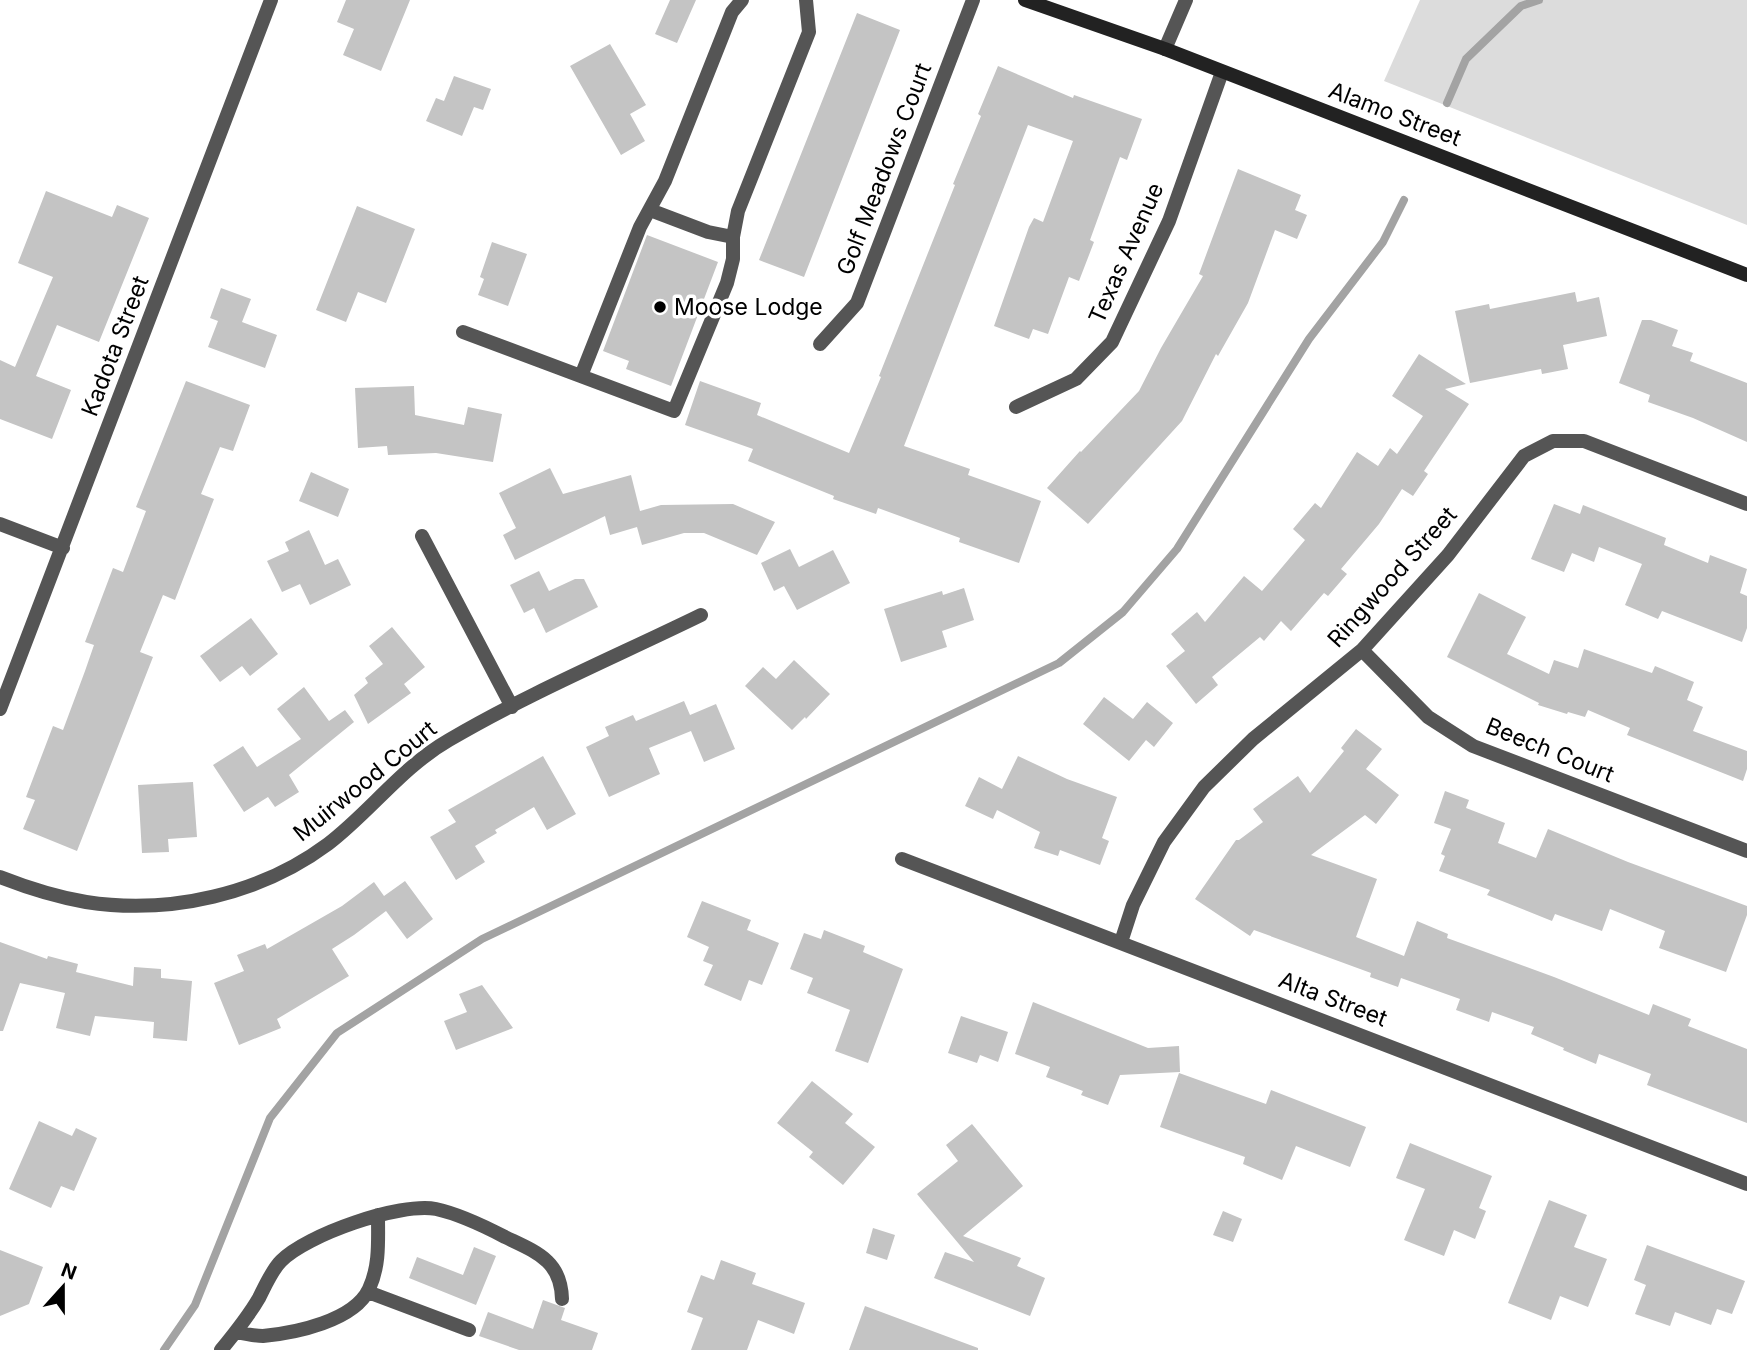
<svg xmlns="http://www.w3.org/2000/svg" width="1747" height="1350" font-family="Inter,sans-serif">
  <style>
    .green { fill: #dcdcdc }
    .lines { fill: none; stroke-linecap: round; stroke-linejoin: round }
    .stream { stroke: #a3a3a3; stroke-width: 8 }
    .building { fill: #c4c4c4 }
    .service { stroke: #555; stroke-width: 14 }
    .minor { stroke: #555; stroke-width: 14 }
    .secondary { stroke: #222; stroke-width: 14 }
    .poi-dot { fill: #000; stroke: #fff; stroke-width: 2.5 }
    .labels { text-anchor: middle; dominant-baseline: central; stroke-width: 7; stroke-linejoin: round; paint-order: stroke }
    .street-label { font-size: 23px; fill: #000; stroke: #fff }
    .poi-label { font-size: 23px; fill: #000; stroke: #fff; text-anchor: start }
  </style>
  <rect width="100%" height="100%" fill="#fff"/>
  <path class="green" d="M1420,0h327v225l-363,-144z"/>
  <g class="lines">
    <path class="stream" d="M1447,103l19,-44 55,-53 18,-6
      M164,1350l31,-45 75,-187 67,-85 145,-94 577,-276 64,-51 54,-63 132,-210 74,-97 21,-42"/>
  </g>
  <path class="building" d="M346,0h64l-29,71 -38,-16 11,-26 -17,-7z
    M670,0h26l-19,43 -22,-9z
    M857,13l43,17 -96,247 -45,-17z
    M610,44l36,61 -16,9 15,27 -24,14 -51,-89z
    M998,66l75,32 1,-3 68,24 -15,41 -7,-3 -30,83 4,2 -15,39 -10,-4 -21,57 -15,-5 -4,10 -35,-13 35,-99 5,-9 9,4 30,-81 -45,-16 -124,321 66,23 -2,6 73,26 -22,62 -60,-21 1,-4 -82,-30 -2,6 -43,-15 1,-3 -86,-35 5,-12 -68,-24 15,-44 61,22 -4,12 92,38 32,-76 -2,-1 76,-191 -2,-1 28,-68 -3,-2z
    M454,76l37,13 -8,21 -9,-3 -12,29 -36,-15 10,-23 8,3z
    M1238,169l63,26 -6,15 12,5 -10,24 -22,-9 -27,73 -30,53 -2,-2 -34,67 -94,103 -41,-36 33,-37 1,1 58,-61 22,-43 42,-72 -4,-2z
    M46,191l66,26 5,-12 32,13 -50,124 -42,-17 -21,51 35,14 -19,49 -52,-20v-59l15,7 38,-90 -35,-14z
    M357,206l58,23 -29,74 -28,-11 -12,30 -30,-12z
    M647,235l71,27 -47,124 -45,-17 3,-8 -26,-10z
    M492,242l35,12 -19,52 -30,-11 6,-16 -4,-2z
    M221,288l30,11 -9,23 35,13 -12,33 -57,-21 10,-26 -8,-3z
    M1575,292l2,10 22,-5 8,39 -44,9 5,24 -26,5 -1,-5 -71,14 -15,-72 34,-7 1,5z
    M1642,320h9l27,10 -6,16 21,7 -3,8 57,22v59l-54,-24 -45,-16 2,-7 -31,-12z
    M1419,354l47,30 -21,5 24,15 -45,67 4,3 -15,22 -11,-7 -23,35 -38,45 6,5 -19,22 -4,-3 -33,38 -10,-10 -17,20 -4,-4 -48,40 6,8 -22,19 -30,-38 19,-15 -14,-17 26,-22 8,10 39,-46 18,15 43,-51 -12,-11 22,-26 6,5 36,-56 21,14 12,-18 7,6 26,-38 -31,-20z
    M186,381l64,24 -17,46 -13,-4 -19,47 13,5 -39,101 -12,-5 -23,57 13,5 -76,194 -54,-22 12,-29 -9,-3 27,-71 10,4 22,-59 9,-26 -9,-3 28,-74 10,4 23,-61 -10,-4z
    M414,386l1,29 49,10 4,-18 34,7 -9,48 -57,-9 -48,2 -1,-9 -29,2 -3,-60z
    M550,468l13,26 68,-19 9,36 21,-6 72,-1 42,18 -18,33 -53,-22h-20l-42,12 -5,-18 -27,8 -5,-19 -90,44 -12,-25 13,-7 -17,-35z
    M311,472l38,17 -11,28 -39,-16z
    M1554,504l26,10 3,-9 83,33 -2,7 44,18 2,-8 37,14 -7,24 7,3v32l-5,14 -80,-31 -4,8 -33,-14 17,-41 -43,-17 -5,15 -22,-9 -8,19 -33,-13z
    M309,530l16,35 13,-6 13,26 -41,20 -10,-21 -18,8 -15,-31 22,-10 -4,-9z
    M790,549l9,18 34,-17 17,33 -53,27 -13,-24 -10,5 -13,-28z
    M539,571l10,20 26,-12h9l14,28 -52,26 -12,-25 -10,5 -14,-28z
    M964,588l10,32 -32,11 5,16 -46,15 -17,-53 58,-18 1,4z
    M1479,593l47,24 -19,37 42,20 5,-14 24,8 6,-19 68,24 3,-7 39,16 -7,18 16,7 -10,24 54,20v18l-4,12 -116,-46 3,-7 -42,-18 -3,7 -17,-5 -1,2 -29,-9 1,-2 -92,-46z
    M251,618l27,36 -28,22 -8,-10 -22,16 -20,-26z
    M392,627l33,40 -21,17 7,9 -43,31 -14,-29 14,-12 -3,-5 18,-14 -14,-18z
    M794,660l36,34 -24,25 -1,-2 -13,13 -47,-44 18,-19 13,12z
    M304,687l25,34 16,-11 9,12 -65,53 10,17 -24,15 -7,-10 -24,15 -31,-47 30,-19 14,21 44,-28 -24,-30z
    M1104,697l29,22 14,-17 26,21 -19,24 -8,-7 -17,21 -46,-37z
    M684,701l6,14 26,-11 19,45 -31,13 -13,-31 -42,17 11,26 -51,23 -23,-50 23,-11 -4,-9 28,-12 3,6z
    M1356,729l26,20 -16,20 33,26 -23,29 -11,-9 -54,40 66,24 -21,58 48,19 13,-35 31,13 -1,4 107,39 95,38 4,-11 38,15 -3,7 59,23v74l-100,-38 4,-11 -52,-20 -3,10 -33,-14 1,-2 -33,-14 3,-7 -42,-15 -3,10 -33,-12 4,-11 -59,-21 -3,9 -28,-10 1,-4 -117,-43 -4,6 -55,-37 41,-59h3l24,-18 -10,-13 45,-33 12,17 34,-42 -3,-3z
    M543,756l33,58 -29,16 -13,-23 -39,23 2,3 -22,13 10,16 -29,18 -26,-43 26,-15 -8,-12z
    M1018,756l49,23 50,18 -15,41 7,3 -9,24 -40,-15 -2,6 -24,-8 6,-16 -43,-22 -4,9 -28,-13 14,-29 23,12z
    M193,782l4,55 -29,2 1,13 -27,1 -4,-68z
    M1445,791l24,9 -3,8 39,15 -7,20 38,15 12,-29 80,33 119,44v9l-21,57 -67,-24 6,-17 -55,-22 -8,22 -47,-17 -3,7 -65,-26 3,-5 -51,-19 6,-15 -4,-2 10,-25 -17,-6z
    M405,881l28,38 -26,20 -21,-28 -32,24 -22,14 17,27 -72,43 4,9 -42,17 -25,-62 30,-12 -7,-16 28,-11 2,5 75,-43 32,-24 10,14z
    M702,901l49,19 -4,10 32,13 -17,42 -13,-5 -8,21 -37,-16 9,-20 -10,-4 6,-14 -22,-10z
    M824,930l41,16 -2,6 40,17 -35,94 -33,-12 15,-41 -43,-17 6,-15 -23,-9 14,-36 17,6z
    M0,942l47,17 1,-3 30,8 -2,8 57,14 1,-19 27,2v9l31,3 -5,60 -34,-3 1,-16 -59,-6 -5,20 -34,-8 9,-35 -45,-10 -17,48h-3z
    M482,985l31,43 -57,22 -12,-29 23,-9 -8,-18z
    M1033,1002l115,46 31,-2 1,26 -60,3 -12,30 -27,-10 2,-4 -37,-14 4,-10 -35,-13z
    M961,1016l47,16 -10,30 -18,-7 -3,8 -29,-10z
    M1179,1073l87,31 5,-14 95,37 -16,40 -54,-21 -14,34 -39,-16 2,-7 -85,-30z
    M812,1081l41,33 -8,9 30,24 -32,38 -34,-28 4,-5 -36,-29z
    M39,1121l33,15 4,-8 21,10 -23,53 -13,-5 -10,22 -42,-19z
    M972,1124l51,62 -60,50 58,22 -4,8 28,12 -15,38 -96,-38 11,-26 29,10 -57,-68 41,-33 -12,-16z
    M1410,1143l82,33 -13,32 7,3 -11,28 -21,-9 -10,26 -40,-16 21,-51 -29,-11z
    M1549,1200l38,15 -13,32 33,12 -19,48 -28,-11 -9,24 -43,-17z
    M1223,1211l19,8 -9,23 -20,-7z
    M873,1228l22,7 -8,25 -21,-7z
    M1647,1245l98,36 -13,33 -15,-5 -6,16 -36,-13 -5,14 -35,-12 11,-29 -12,-5z
    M474,1247l22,9 -20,49 -67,-27 8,-21 46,18z
    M0,1250l43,17 -14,37 -29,12z
    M721,1260l35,13 -4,11 53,19 -11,31 -36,-14 -11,30h-56l12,-32 -16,-6 14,-37 13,5z
    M543,1300l22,8 -4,12 37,13 -6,17h-73l-40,-14 9,-24 45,17z
    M865,1306l113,42v2h-129z"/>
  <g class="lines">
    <path class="service" d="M650,210l58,22 25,5
      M463,332l211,79 53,-128 6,-24v-22l5,-26 71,-179 -3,-32
      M581,376l59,-149 25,-46 67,-169 10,-12
      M368,1292l101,38
      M236,1332c9,2 18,4 27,4 32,-3 91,-15 106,-47 11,-24 9,-48 9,-74
      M221,1350c14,-17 27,-33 38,-52 6,-12 13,-28 22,-37 25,-26 119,-59 155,-52 23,5 48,17 69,28 31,15 56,23 57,62"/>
    <path class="minor" d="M1165,49l21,-49
      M820,344l37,-41 116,-303
      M1016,407l60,-28 36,-37 57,-121 53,-149
      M0,524l63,24
      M422,536l90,171
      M1362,650l66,67 45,29 274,105
      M0,709l271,-709
      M902,859l845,325
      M0,877c28,11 57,20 86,25 84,13 175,-8 242,-58 42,-32 74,-77 121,-104 80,-47 168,-84 252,-125
      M1121,942l12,-37 31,-63 40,-55 49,-48 109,-89 86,-95 76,-99 29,-15h31l163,63"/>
    <path class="secondary" d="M1025,0l140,49 582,226"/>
  </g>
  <circle class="poi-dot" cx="660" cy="307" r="7"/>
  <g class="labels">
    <g class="street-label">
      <text transform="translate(1395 114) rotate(21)">Alamo Street</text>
      <text transform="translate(884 169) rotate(-69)">Golf Meadows Court</text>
      <text transform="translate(1126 253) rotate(-66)">Texas Avenue</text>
      <text transform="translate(115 346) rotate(-69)">Kadota Street</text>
      <text transform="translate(1392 577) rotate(-48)">Ringwood Street</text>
      <text transform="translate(1550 750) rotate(22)">Beech Court</text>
      <text transform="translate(365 781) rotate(-39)">Muirwood Court</text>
      <text transform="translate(1333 999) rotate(21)">Alta Street</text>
    </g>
    <g class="poi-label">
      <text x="674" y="307">Moose Lodge</text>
    </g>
  </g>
  <g transform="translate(63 1287) rotate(21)" stroke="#ffffff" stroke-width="5" paint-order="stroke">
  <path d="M0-5L12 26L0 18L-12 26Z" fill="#000000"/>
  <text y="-10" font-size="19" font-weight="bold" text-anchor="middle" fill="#000000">N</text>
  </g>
</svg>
